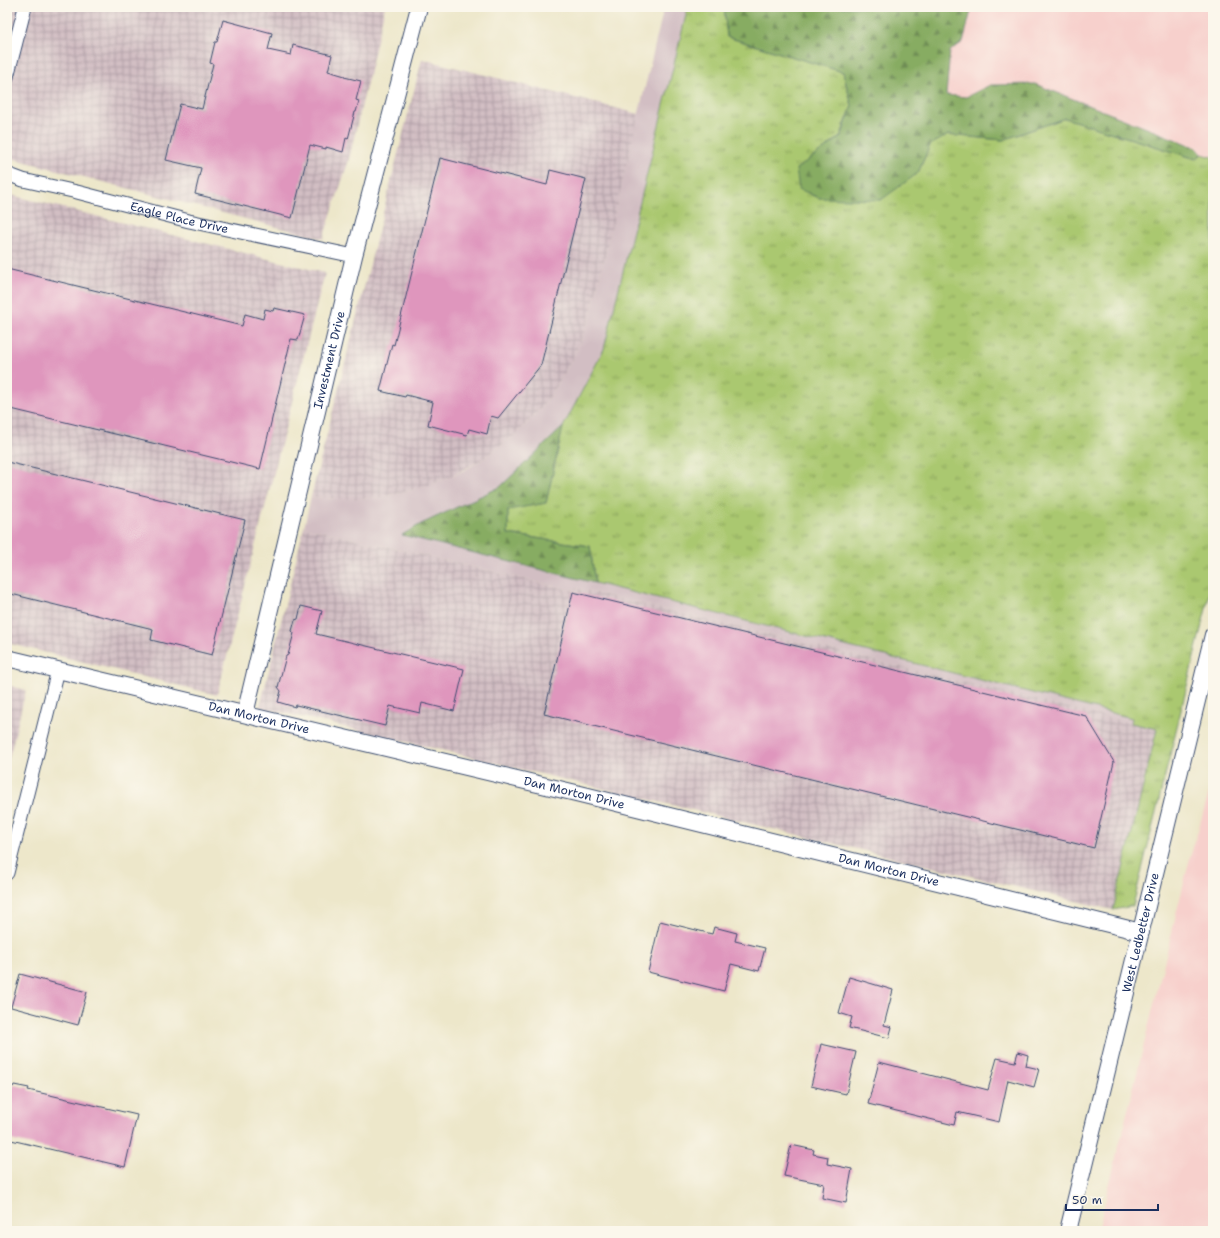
<svg xmlns="http://www.w3.org/2000/svg" width="1220" height="1238" font-family="'Shantell Sans',sans-serif">
  <style>
    .built { fill: #f7d0cc }
    .industrial { fill: url(#industrial-grid) }
    .railway { fill: #d2bec3 }
    .grass { fill: url(#grass-tufts); stroke: #627c66 }
    .forest { fill: url(#forest-firs); stroke: #516e60 }
    .building { fill: #df96bd }
    .lines { fill: none; stroke-linecap: round; stroke-linejoin: round }
    .minor-casing { stroke: #3a4b6e; stroke-width: 15 }
    .tertiary-casing { stroke: #3a4b6e; stroke-width: 18 }
    .minor { stroke: #fff; stroke-width: 13 }
    .tertiary { stroke: #fff; stroke-width: 16 }
    .labels { text-anchor: middle; dominant-baseline: central; stroke-width: 3.5; stroke-linejoin: round; paint-order: stroke }
    .street-label { font-size: 12px; fill: #1b2f5e; stroke: #fbf7ec }
  </style>
  <defs>
    <pattern id="industrial-grid" width="8" height="8" patternUnits="userSpaceOnUse"><rect width="8" height="8" fill="#d2bec3"/><path d="M0 4h8M4 0v8" fill="none" stroke="#aa9ba2"/></pattern>
    <pattern id="grass-tufts" width="24" height="20" patternUnits="userSpaceOnUse"><rect width="24" height="20" fill="#aac86f"/><path d="M3 7l-1-3M5 7V3M7 7l1-3M15 17l-1-3M17 17v-4M19 17l1-3" fill="none" stroke="#8aa35e"/></pattern>
    <pattern id="forest-firs" width="22" height="20" patternUnits="userSpaceOnUse"><rect width="22" height="20" fill="#87ac62"/><path d="M5 1l3.5 6h-7zM16 11l3.5 6h-7z" fill="#6e8c54"/></pattern>
  </defs>
  <rect width="100%" height="100%" fill="#fbf7ec"/>
  <filter id="ink" filterUnits="userSpaceOnUse"><feTurbulence type="fractalNoise" baseFrequency=".025" numOctaves="2"/><feDisplacementMap in="SourceGraphic" scale="8" xChannelSelector="R" yChannelSelector="G"/><feConvolveMatrix kernelMatrix="1 2 1 2 8 2 1 2 1" color-interpolation-filters="sRGB"/></filter>
  <filter id="wash" filterUnits="userSpaceOnUse"><feTurbulence type="fractalNoise" baseFrequency=".012" numOctaves="4" result="noise"/><feDisplacementMap in="SourceGraphic" scale="16" xChannelSelector="R" yChannelSelector="G"/><feGaussianBlur stdDeviation="0.9" result="paint"/><feColorMatrix in="noise" values="0 0 0 0 0 0 0 0 0 0 0 0 0 0 0 0 0 1.4 0 .05"/><feComposite in="paint" operator="in"/></filter>
  <g filter="url(#wash)">
    <rect width="100%" height="100%" fill="#ede7ca"/>
    <path class="built" d="M972,7h241v150l-11,-3 -5,-7 -71,-27 -136,-35 -24,12 -20,-2 4,-44 13,-9z
      M1213,779v452h-115l92,-373z"/>
    <path class="industrial" d="M7,7h378l-37,156 -25,76 -316,-82z
      M422,59l217,55 -47,196 -6,18 -15,34 -19,32 -12,15 -26,27 -31,23 -35,19 -21,8 -22,6 -22,5 -23,2h-23l-26,-2z
      M7,194l318,79 -108,422 -210,-52z
      M304,527l267,63 5,-2 581,141 -44,181 -853,-203z
      M7,685l19,5 -19,76z"/>
    <path class="railway" d="M664,7h24l-84,342 -41,78 -63,60 -79,37 -19,11 731,183 -2,5 -555,-135 -5,2 -267,-63 7,-30 26,2h23l23,-2 22,-5 22,-6 21,-8 18,-9 17,-10 31,-23 26,-27 12,-15 19,-32 15,-34 6,-18z"/>
    <path class="grass" d="M688,7h36l3,30 116,35 9,34 -12,31 -43,32 121,4 12,-28 18,-10 55,5 62,-22 131,41 6,-5 11,3v423l-80,326 -20,4 44,-181 -26,-6 1,-5 -537,-135 -5,-37 -82,-12v-25l38,-6 17,-76 41,-78z"/>
    <path class="forest" d="M724,7h248l-9,35 -13,9 -4,44 20,2 24,-12 45,-1 162,64 5,6 -6,5 -131,-41 -62,22 -55,-5 -18,10 -12,28 -37,27 -62,-2 -20,-9 -3,-20 45,-32 11,-31 -9,-34 -116,-35z
      M563,427l-17,76 -38,7v24l82,12 5,37 -193,-48 19,-11 79,-37z"/>
    <g id="blocks">
      <path class="building" d="M223,20l49,13 -4,17 23,5 2,-10 39,10 -4,16 17,5 -1,1 17,4 -5,19 3,1 -3,11h-1l-7,27 -2,-1 -3,14 -17,-5v2l-16,-4 -18,73 -97,-24 6,-26 -35,-8 14,-56 22,5 11,-45 -3,-1 5,-21h2z
        M440,158l107,27 3,-15 36,9 -45,186 -43,53 -7,-2 -4,18 -18,-5 -2,6 -39,-10 5,-23 -27,-7 -1,2 -25,-6 12,-47 2,1z
        M7,269l235,57 3,-12 18,5 2,-10 8,2 1,-3 31,7 -7,25 -7,-1 -31,130 -253,-61z
        M7,462l238,58 -33,135 -61,-15 2,-11 -146,-36z
        M573,592l513,124 28,46 -20,86 -550,-134z
        M301,606l21,5 -6,23 148,35 -10,42 -32,-8 -2,10 -30,-7 -5,20 -89,-21 -1,2 -17,-5 3,-11 -3,-4 8,-31 2,-1 6,-22 -2,-2 3,-11 3,-1z
        M660,921l52,13 2,-7 23,6 -2,8 30,7 -6,23 -28,-7 -7,27 -76,-19z
        M20,974l67,18 -9,33 -67,-18z
        M849,977l44,13 -9,35 8,2 -3,11 -40,-10 3,-11 -13,-4z
        M821,1044l35,8 -10,42 -35,-8z
        M1018,1052l10,3 -2,11 13,3 -5,18 -26,-7 -9,42 -42,-10 -3,13 -86,-21 11,-42 109,28 9,-32 18,4z
        M14,1085l15,3 -1,2 109,25 -12,52 -118,-28v-53l6,1z
        M791,1145l23,5 -1,4 15,3 -1,7 25,5 -6,34 -24,-5 2,-14 -40,-8z"/>
    </g>
  </g>
  <g filter="url(#ink)">
    <use href="#blocks" fill-opacity="0" stroke="#3a4b6e" stroke-width="1"/>
    <g class="lines">
      <defs>
        <g id="minor">
          <path d="M7,77l18,-70"/>
          <path id="s1" d="M7,174l16,6 54,12 112,29 165,35"/>
          <path d="M7,873l51,-203"/>
        </g>
        <g id="tertiary">
          <path id="s2" d="M7,658l569,135 565,139"/>
          <path id="s3" d="M245,714l109,-458 65,-249"/>
          <path id="s4" d="M1068,1231l145,-596"/>
        </g>
      </defs>
      <use href="#minor" class="minor-casing"/>
      <use href="#tertiary" class="tertiary-casing"/>
      <use href="#minor" class="minor"/>
      <use href="#tertiary" class="tertiary"/>
    </g>
  </g>
  <g class="labels">
    <g class="street-label">
      <text stroke="none"><textPath href="#s1" startOffset="178">Eagle Place Drive</textPath></text>
      <text stroke="none"><textPath href="#s3" startOffset="364">Investment Drive</textPath></text>
      <text stroke="none"><textPath href="#s2" startOffset="259">Dan Morton Drive</textPath></text>
      <text stroke="none"><textPath href="#s2" startOffset="583">Dan Morton Drive</textPath></text>
      <text stroke="none"><textPath href="#s2" startOffset="907">Dan Morton Drive</textPath></text>
      <text stroke="none"><textPath href="#s4" startOffset="307">West Ledbetter Drive</textPath></text>
    </g>
  </g>
  <rect width="1220" height="1238" fill="none" stroke="#fbf7ec" stroke-width="24"/>
  <path d="M1066 1204v6h92v-6" fill="none" stroke="#1b2f5e" stroke-width="2"/>
  <text x="1072" y="1204" font-size="12" fill="#1b2f5e" stroke="#fbf7ec" stroke-width="3" paint-order="stroke">50 m</text>
</svg>
